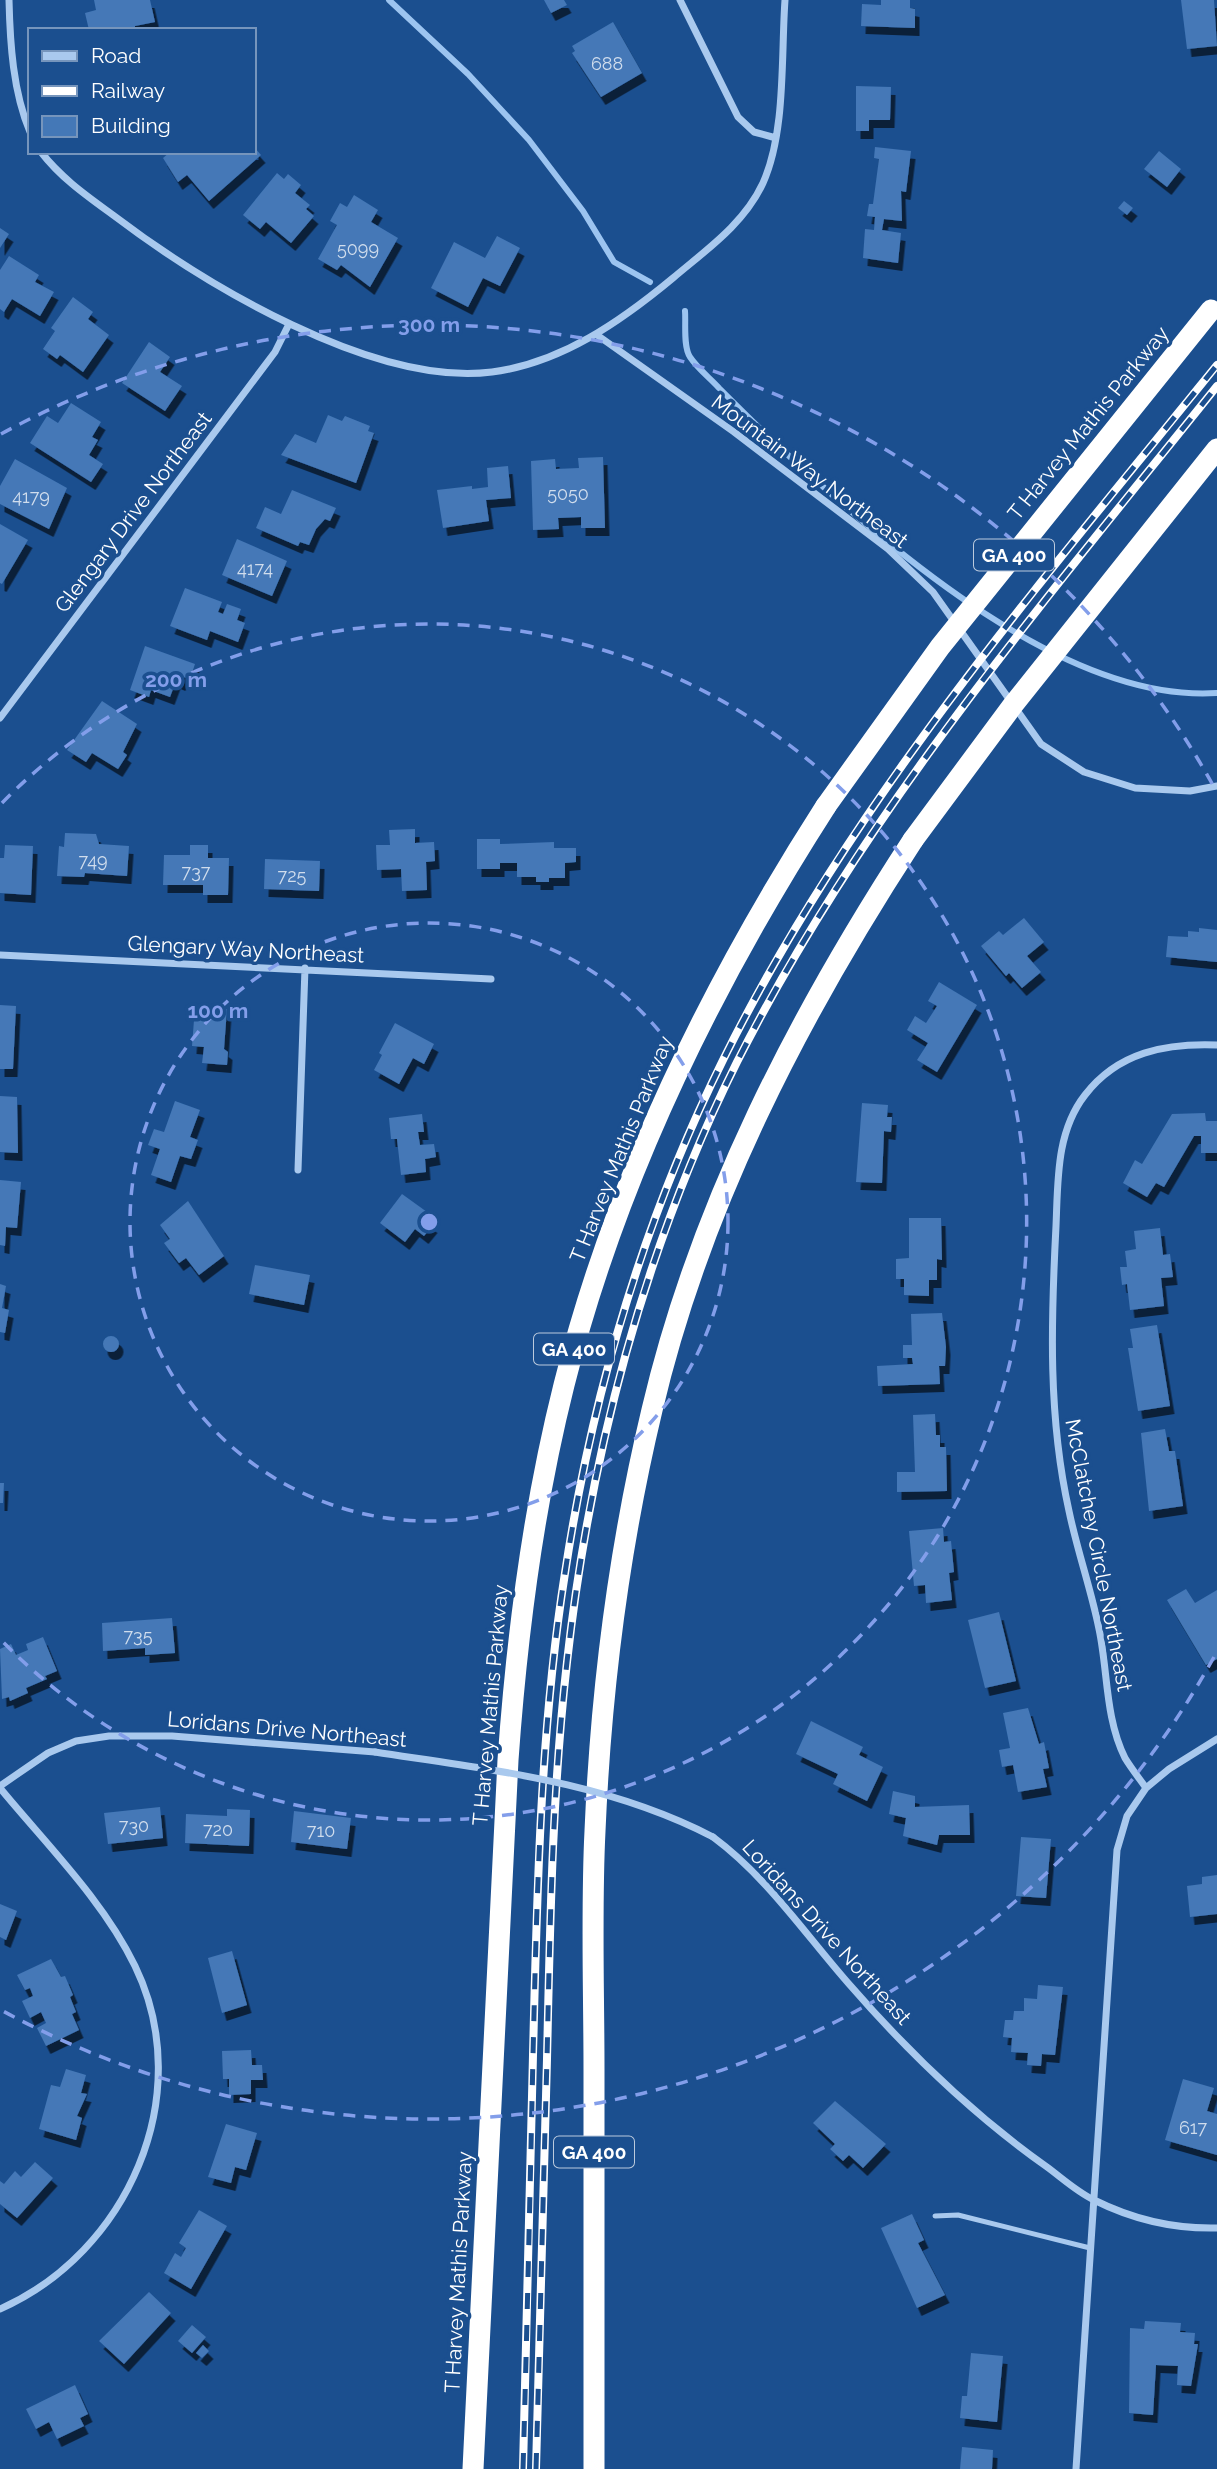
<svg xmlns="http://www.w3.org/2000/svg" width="1217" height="2469" font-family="Raleway,sans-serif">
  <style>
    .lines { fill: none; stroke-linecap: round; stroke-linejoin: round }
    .stream { stroke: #9cc4f0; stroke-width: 6 }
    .building { fill: #4478b7; filter: url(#shadow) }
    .lane { stroke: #a9c9ee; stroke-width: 5 }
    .street { stroke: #a9c9ee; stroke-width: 7 }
    .highway { stroke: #fff; stroke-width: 21 }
    .rail-casing { stroke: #fff; stroke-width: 8 }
    .rail { stroke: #1b4f8f; stroke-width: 5; stroke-dasharray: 16; stroke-linecap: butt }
    .street-bridge { stroke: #a9c9ee; stroke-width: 7 }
    .highway-bridge { stroke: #fff; stroke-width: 21 }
    .ring { fill: none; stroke: #839eea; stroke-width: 3.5; stroke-dasharray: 12 9 }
    .labels { text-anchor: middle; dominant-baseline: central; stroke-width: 7; stroke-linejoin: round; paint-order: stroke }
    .number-label { font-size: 18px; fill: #d0dded }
    .shield { fill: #1b4f8f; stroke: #bbcadd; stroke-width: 2 }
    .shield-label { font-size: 19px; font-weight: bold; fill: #fff }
    .street-label { font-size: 21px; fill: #fff; stroke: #1b4f8f }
    .centre { fill: #839eea; stroke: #1b4f8f; stroke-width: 3.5 }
    .ring-label { font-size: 21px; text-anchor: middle; font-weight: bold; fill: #839eea; stroke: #1b4f8f; stroke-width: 7; stroke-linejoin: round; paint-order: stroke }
  </style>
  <defs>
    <filter id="shadow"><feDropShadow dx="4.5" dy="8" stdDeviation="0" flood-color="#0009"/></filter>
  </defs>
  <rect width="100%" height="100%" fill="#1b4f8f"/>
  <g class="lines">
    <path class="stream" d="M389,0l79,74 61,66 54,71 31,51 36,20
      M685,311c1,12 -2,36 5,46 8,12 20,21 29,31 23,23 45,45 69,67 105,96 278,248 429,238"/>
  </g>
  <path class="building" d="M94,0h56l5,22 -20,4v4h-46l-4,-17 11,-3z
    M544,0h20l3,5 -16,8z
    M881,0h29v8l5,1v19l-54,-2 1,-22 19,1z
    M1181,0h33l3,46 -30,3z
    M613,22l29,51 -41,24 -29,-44 3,-2 -3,-5z
    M856,86l35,1 -1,33h-21v11h-13z
    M254,147l7,8 -52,46 -22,-26 -9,7 -15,-24 7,-6h84z
    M875,147l36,4 -5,41 -5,-1 1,30 -18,-2 -2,11 19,3 -3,30 -35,-5 2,-29 9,1 1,-13 -8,-1 2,-12h4l6,-45 -5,-1z
    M1159,151l22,18 -14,18 -23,-18z
    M277,173l7,6 4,-5 13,11 -6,8 15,12 -4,4 8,7 -23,27 -25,-21 -6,7 -17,-14z
    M354,195l24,15 -7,12 27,16 -28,49 -29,-22 -4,5 -19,-11 19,-34 -7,-4 10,-18 7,4z
    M1124,201l9,7 -6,7 -9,-7z
    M0,228l9,6 -9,14z
    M497,236l23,12 -20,38 -17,-8 -15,29 -37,-19 23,-46 31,16z
    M9,256l30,19 -4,7 19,10 -14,24 -28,-17 -8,13 -4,-3v-39z
    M73,297l20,15 -5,7 21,16 -26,37 -23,-17 -3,4 -14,-10 12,-18 -4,-3z
    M149,342l21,15 -10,15 22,14 -17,25 -43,-28z
    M71,403l30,19 -9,15 6,3 -9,15 14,9 -12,18 -61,-39 17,-27 11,7z
    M328,415l14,6 3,-5 25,10 -2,5 6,2 -18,50 -75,-28 14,-21 21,9z
    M603,457l2,71h-24v-11l-23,1 1,11 -26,1 -2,-69 24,-2 1,10 23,-1 -1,-10z
    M15,459l52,29 -18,41 -49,-25v-18z
    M508,466l3,32 -25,2 3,21 -46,7 -6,-38 35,-4v3l16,-2 -1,-19z
    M292,490l44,18 -6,13 -5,-2 -9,10 -7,16 -9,-3 -2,4 -42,-18 9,-21 16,7z
    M0,524l28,16 -26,44 -2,-1z
    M237,539l50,22 -15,35 -50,-21z
    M185,588l37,14 -4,10 5,2 4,-10 14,5 -4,11 8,3 -7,19 -28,-11 -3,9 -37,-14z
    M145,646l50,18 -5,15 -7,-2 -2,6 -5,-2 -6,16 -19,-7 -2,7 -19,-7z
    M102,701l35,23 -14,28 4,3 -9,14 -26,-16 -6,9 -19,-12z
    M415,829v14l19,-1 1,19 -9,1 1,28 -25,1 -1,-22 -24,1 -1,-25h14l-1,-15z
    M65,833l31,1 3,10 30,2 -2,30 -42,-3 -1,4 -27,-1 2,-30 5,1z
    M477,839h23v5l54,-2v6h22v14l-11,1v15h-16v4h-13v-5h-19v-14h-17v6h-23z
    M5,845l28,1 -2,49 -31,-2v-35h4z
    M190,845h18v13h21l-1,37h-25v-10h-40l1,-30h26z
    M265,859l55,2 -1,30 -55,-2z
    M1024,918l20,24 -17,14 14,16 -19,16 -13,-15 -3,3 -25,-30 18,-15 4,4z
    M1199,928l18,2v32l-51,-5 2,-21 20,1v-6l11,1z
    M939,982l38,23 -40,67 -20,-12 11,-17 -21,-13 8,-14 11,7 11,-17 -9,-5z
    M0,1005l16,1 -3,63h-13z
    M195,1007l32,2 -3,40 4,3 -1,13 -25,-2 2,-16 -12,-1z
    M395,1023l39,21 -10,20 -11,-6 -14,26 -25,-14 8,-15 -3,-2z
    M0,1096l17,1 1,56 -18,-1z
    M175,1101l25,9 -10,27 8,3 -7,19 -11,-3 -9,26 -20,-7 9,-26 -12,-4 6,-16 10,3z
    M862,1103l26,2 -1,12h5l-1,15 -7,-1 -2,52 -26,-1z
    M1205,1113l1,8h11v32h-16v-17h-7l-30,51 -8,-4 -9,14 -24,-14 12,-23 7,4 30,-50z
    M422,1114l2,18h-6l2,13 14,-1 2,13 -11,2 1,13 -25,3 -4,-36h-6l-2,-21z
    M0,1180l21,2 -4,46 -11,-1 -1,19 -5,-1z
    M402,1194l25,18 -4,6 10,7 -9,11 -9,-7 -10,13 -25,-19z
    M188,1201l36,55 -25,19 -13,-17 -7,5 -15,-20 6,-4 -10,-14z
    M909,1218h32l1,42 -5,-1v21h-8v16l-25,-1v-16h-8v-20l13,-1z
    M1160,1228l3,27 7,-1 3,23 -12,1 3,28 -34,4 -3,-26 -5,1 -2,-18h7l-2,-16 11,-2 -2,-18z
    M255,1265l55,10 -6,30 -55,-11z
    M0,1284l6,2 -4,22 7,2 -4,23 -5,-1z
    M942,1313l4,34 -1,19h-6l1,18 -62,2 -1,-20 36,-2 -1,-6h-9v-13h9l-1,-31z
    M1157,1325l13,81 -32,5 -10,-63h5l-3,-19z
    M103 1344a8 8 0 1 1 16 0a8 8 0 1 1-16 0Z
    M935,1414l1,21h4v12h6l1,44 -50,1v-20h18l-2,-57z
    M1165,1429l4,22h6l8,55 -34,5 -8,-78z
    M0,1483h4l-1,20h-3z
    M943,1528l1,14 7,-1 3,31 -5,1 3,27 -26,3 -1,-18 -11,1 -5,-55z
    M1186,1589l9,14 22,-13v69l-11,6 -39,-65z
    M999,1612l17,69 -31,7 -17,-68z
    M172,1618l3,35 -30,2v-7l-42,3 -1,-28z
    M43,1637l14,34 -12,5 2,3 -21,9 2,5 -18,8 -1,-4 -7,2 -2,-50 11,-5 5,11 12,-5 -2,-6z
    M1028,1708l11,36 5,-2 5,26 -6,1 4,18 -29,5 -5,-27 -11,2 -3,-17 11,-2 -7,-35z
    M811,1721l52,26 -4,8 24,12 -16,34 -34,-17 5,-10 -42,-20z
    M893,1791l22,5v11l54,-2 1,30h-31l-2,10 -34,-9 3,-18 -17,-4z
    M160,1807l3,31 -55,6 -4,-31z
    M227,1809l23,1 -1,36 -64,-3 1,-29 41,2z
    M294,1811l57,7 -4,31 -56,-7z
    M1021,1837l30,2 -5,59 -30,-2z
    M1217,1875v39l-27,3 -3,-31 15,-2v-7z
    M0,1904l17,7 -11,29 -6,-3z
    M232,1951l15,54 -25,8 -14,-55z
    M51,1959l10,18 4,-1 8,19 -3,2 6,15 -4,2 7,16 -33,16 -9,-18 9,-5 -5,-11 -11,6 -8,-17 11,-5 -3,-8 -5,2 -8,-15z
    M1038,1985l25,2 -8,68 -13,-1 -1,12 -14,-1 1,-12 -17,-1 1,-14 -9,-1 2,-17h8l1,-9h10v-13l13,1z
    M251,2050l1,15h10l1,15h-12v14l-22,1v-16h-6l-1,-28z
    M66,2069l20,6 -5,18 6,1 -10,22 5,2 -6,22 -37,-11 12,-44 9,2z
    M1183,2079l31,9 -7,23 10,3v41l-52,-15z
    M835,2101l51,43 -23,24 -14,-13 -6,6 -13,-12 5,-5 -22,-21z
    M226,2124l31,9 -11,37 -11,-3 -4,16 -23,-6z
    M35,2162l18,16 -36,40 -17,-14v-23l4,3 11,-13 6,6z
    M199,2210l28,16 -36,63 -27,-16 11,-20 6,4 5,-9 -7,-5z
    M912,2214l12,26 -6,3 27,52 -28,13 -36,-80z
    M149,2292l22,21 -47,51 -25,-23z
    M1145,2321l36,2 -1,9 15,1 -1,11h4l-7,42 -14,-1 1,-19 -22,-1 -3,50 -24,-2 1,-85 14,1z
    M192,2325l14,12 -14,16 -14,-12z
    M203,2345l6,6 -7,7 -6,-5z
    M971,2353l32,3 -6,66 -37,-4 2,-22h5z
    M75,2385l13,29 -8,4 4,8 -27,13 -8,-17 -13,7 -10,-20z
    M962,2447l31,3 -1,19h-32z"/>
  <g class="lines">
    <path class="lane" d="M935,2216l23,-1 132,33"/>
    <path class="street" d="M9,0c1,43 4,92 21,132
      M680,0l58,117 16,15 22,6
      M41,152c20,26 46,44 72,63 91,69 261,172 379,157 69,-9 128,-50 181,-94 33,-28 71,-54 90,-95 23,-51 18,-127 22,-183
      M597,335l137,97 154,117 45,43 108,152 43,28 51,16 55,3 27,-5
      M0,718l275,-366 14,-28
      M0,955l491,24
      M1217,1045c-51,-2 -99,7 -132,50 -29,37 -27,86 -29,131 -5,96 -8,191 13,285 8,39 22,78 30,118 9,42 6,89 26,129 6,10 14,20 21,30l23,-19 48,-30
      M298,1170l7,-202
      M0,1786l48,-33 28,-12 33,-5h63l203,16
      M0,1788c46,56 103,112 135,178 63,130 -8,287 -135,343
      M713,1837c54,40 92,97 136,147 60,69 123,130 198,183 15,11 30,25 47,33 38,19 81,29 123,28
      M1076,2469l41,-619 10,-34 19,-28"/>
    <path class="highway" d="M473,2469l35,-709c9,-127 25,-252 56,-375 52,-208 147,-400 262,-579
      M594,2469c0,-133 0,-267 0,-400 0,-79 -3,-159 1,-238 6,-143 24,-283 57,-421 48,-205 147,-395 261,-570"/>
    <defs>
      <path id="rail" d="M523,2469c4,-138 7,-276 10,-414 4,-161 7,-324 32,-482 27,-178 79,-354 159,-515 127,-256 315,-473 493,-693
        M536,2469c4,-137 7,-273 11,-410 3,-132 5,-266 20,-397 23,-207 77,-414 170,-600 125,-248 307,-460 480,-676"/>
    </defs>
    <use href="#rail" class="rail-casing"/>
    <use href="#rail" class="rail"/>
    <path class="street-bridge" d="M375,1752c117,18 232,30 338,85"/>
    <path class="highway-bridge" d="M826,806l114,-159 271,-337
      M913,840l100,-135 204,-256"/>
  </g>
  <g class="ring">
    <circle cx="429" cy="1222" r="299"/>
    <path d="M2 803A598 598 0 1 1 2 1641"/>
    <path d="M1214 1657A897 897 0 0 1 1 2010M1 434A897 897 0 0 1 1214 787"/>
  </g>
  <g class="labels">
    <g class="number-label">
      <text x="607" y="63">688</text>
      <text x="358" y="248">5099</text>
      <text x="568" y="493">5050</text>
      <text x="31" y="496">4179</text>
      <text x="255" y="568">4174</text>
      <text x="93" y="860">749</text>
      <text x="196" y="871">737</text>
      <text x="292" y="875">725</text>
      <text x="138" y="1635">735</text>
      <text x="134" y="1825">730</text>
      <text x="218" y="1829">720</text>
      <text x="321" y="1830">710</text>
      <text x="1193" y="2127">617</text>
    </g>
    <g class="shield">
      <rect x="974" y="539.5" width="80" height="31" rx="5"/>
      <rect x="534" y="1333.5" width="80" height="31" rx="5"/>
      <rect x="554" y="2136.5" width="80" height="31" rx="5"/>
    </g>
    <g class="shield-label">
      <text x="1014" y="555">GA 400</text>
      <text x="574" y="1349">GA 400</text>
      <text x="594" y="2152">GA 400</text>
    </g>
    <g class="street-label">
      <text transform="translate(1088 423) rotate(-51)">T Harvey Mathis Parkway</text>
      <text transform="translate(810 471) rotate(37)">Mountain Way Northeast</text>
      <text transform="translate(133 512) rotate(-53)">Glengary Drive Northeast</text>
      <text transform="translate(246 949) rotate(3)">Glengary Way Northeast</text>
      <text transform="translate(621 1149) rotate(-68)">T Harvey Mathis Parkway</text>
      <text transform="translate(1099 1555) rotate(79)">McClatchey Circle Northeast</text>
      <text transform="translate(490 1705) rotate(-85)">T Harvey Mathis Parkway</text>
      <text transform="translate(287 1729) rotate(5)">Loridans Drive Northeast</text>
      <text transform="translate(827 1932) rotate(48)">Loridans Drive Northeast</text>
      <text transform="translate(458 2272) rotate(-87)">T Harvey Mathis Parkway</text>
    </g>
  </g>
  <circle cx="429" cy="1222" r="10" class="centre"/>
  <g class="ring-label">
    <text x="429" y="332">300 m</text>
    <text x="176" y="687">200 m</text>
    <text x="218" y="1018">100 m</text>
  </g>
  <rect x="28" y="28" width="228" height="126" fill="#1b4f8f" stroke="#7695bc" stroke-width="2"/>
  <rect x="42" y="51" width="35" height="10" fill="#a9c9ee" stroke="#7695bc" stroke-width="2"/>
  <text x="91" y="63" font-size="21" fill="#ffffff">Road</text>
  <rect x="42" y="86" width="35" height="10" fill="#ffffff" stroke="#7695bc" stroke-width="2"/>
  <text x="91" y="98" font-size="21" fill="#ffffff">Railway</text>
  <rect x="42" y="116" width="35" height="21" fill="#4478b7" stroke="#7695bc" stroke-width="2"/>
  <text x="91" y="133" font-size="21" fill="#ffffff">Building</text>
</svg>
